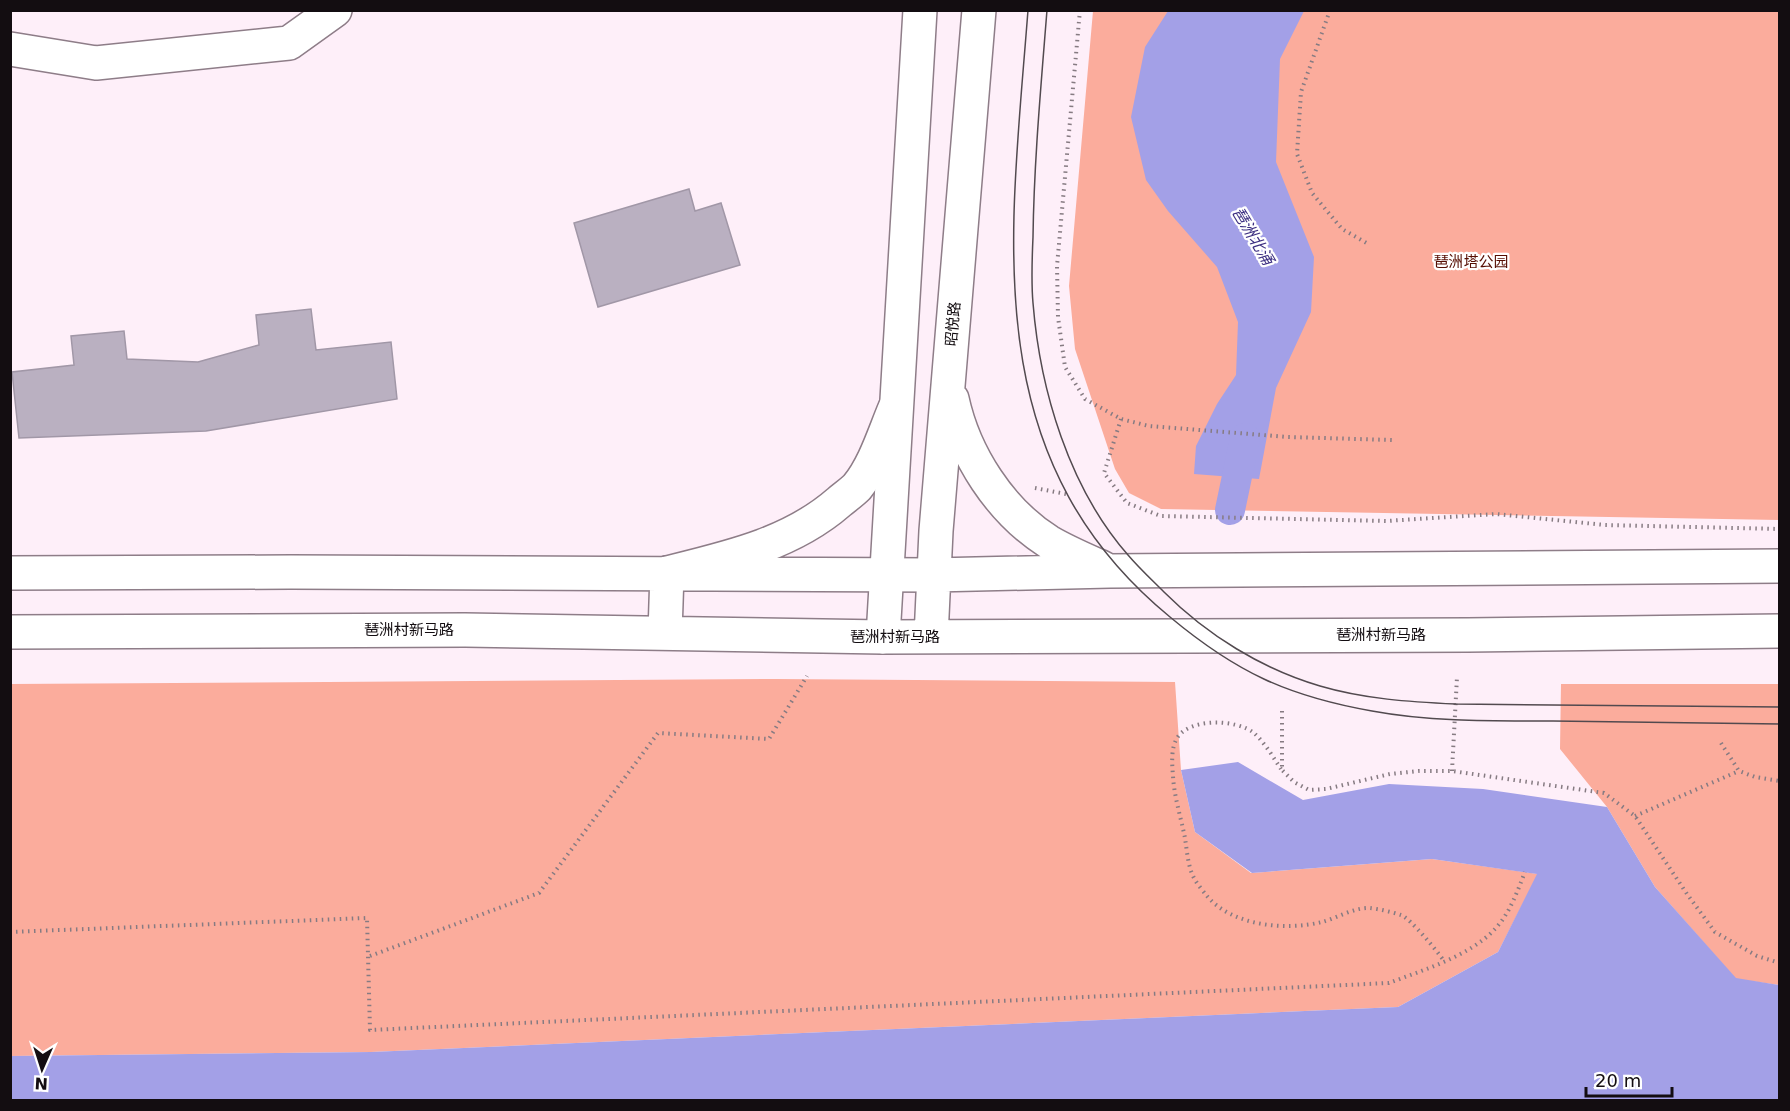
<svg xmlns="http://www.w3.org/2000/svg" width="1790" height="1111" font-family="'DejaVu Sans','Noto Sans SC',sans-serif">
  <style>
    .green { fill: #fbac9c }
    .water { fill: #a3a0e7 }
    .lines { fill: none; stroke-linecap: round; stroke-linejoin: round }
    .canal { stroke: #a3a0e7; stroke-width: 30 }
    .building { fill: #bab0c1; stroke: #a197a7; stroke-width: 1.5 }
    .minor-casing { stroke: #8e7d88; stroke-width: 36 }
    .major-casing { stroke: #8e7d88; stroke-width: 36 }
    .path { stroke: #867b82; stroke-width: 4; stroke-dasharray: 1.5 4.5; stroke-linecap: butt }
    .minor { stroke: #fff; stroke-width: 33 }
    .major { stroke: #fff; stroke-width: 33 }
    .tram { stroke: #524a4f; stroke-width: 1.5 }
    .labels { text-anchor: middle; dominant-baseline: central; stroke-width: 4.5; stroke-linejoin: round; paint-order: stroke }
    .park-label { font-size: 15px; fill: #560e03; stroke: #fff }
    .street-label { font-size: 15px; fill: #130d11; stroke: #fff }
    .water-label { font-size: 16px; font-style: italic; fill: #3e3183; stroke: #fff }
  </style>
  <rect width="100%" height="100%" fill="#feeff9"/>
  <path class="green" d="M1093,11h686v509l-618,-11 -32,-16 -14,-24 -40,-120 -6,-63z
    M777,679l398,3 6,88 14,62 56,41 181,-14 106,15 -40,78 -100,55 -1027,45 -360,4 -1,-372z
    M1561,684h218v301l-43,-6 -81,-92 -48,-80 -47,-58z"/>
  <path class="water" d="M1168,11h136l-24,48 -4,103 38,95 -3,55 -35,76 -17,91 -65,-5 2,-28 21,-42 19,-29 2,-53 -21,-55 -49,-56 -22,-31 -15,-63 14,-70z
    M1238,762l65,38 86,-16 94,5 124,18 48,80 81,91 43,7v115h-1768v-44l360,-4 1027,-45 100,-55 39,-78 -105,-15 -180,14 -57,-41 -14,-62z"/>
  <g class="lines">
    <path class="canal" d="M1230,510l15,-72"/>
  </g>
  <path class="building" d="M689,189l6,22 26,-8 19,62 -142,42 -24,-84z
    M311,309l5,41 75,-8 6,57 -191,32 -187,7 -7,-66 62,-7 -3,-29 53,-5 3,28 71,3 61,-17 -3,-30z"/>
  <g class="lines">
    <defs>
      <path id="minor" d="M10,49l86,14 193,-20 46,-33
        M10,573l281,-1 643,3
        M10,632l455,-2 418,7
        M665,633l2,-60c61,-15 124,-29 172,-71 6,-5 13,-10 18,-15 18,-22 27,-53 38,-79"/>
      <path id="major" d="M920,10l-37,627 585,-2 312,-4
        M952,399c12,56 48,112 97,143 17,10 36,18 54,26
        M934,575l176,-4 670,-5
        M931,637l5,-106 43,-521"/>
    </defs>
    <use href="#minor" class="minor-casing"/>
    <use href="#major" class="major-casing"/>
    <path class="path" d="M1080,10l-23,256 1,51 7,50 20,32 36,20 28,7 139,11 104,3
      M1330,10l-29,82 -4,62 15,39 30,36 28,16
      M1121,419l-17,54 23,30 34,13 225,5 110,-7 109,11 175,4
      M1035,488l31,6
      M1282,711v59l12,12 15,8 17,-1 64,-15 29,-3h33l152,22 31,23 52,78 28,38 42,24 23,7
      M1721,743l18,28 16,6 25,4
      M1281,769c-8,-12 -16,-26 -27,-36 -17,-14 -67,-16 -78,7 -5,10 -4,24 -3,36 1,20 8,42 12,62 2,13 3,29 9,40 3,6 9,13 13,18 25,30 79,35 115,26 15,-4 33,-15 48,-14 9,1 22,4 31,7 9,3 37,37 43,46
      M1452,771l5,-94
      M1635,816l104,-45
      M10,932l357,-14 3,112 1019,-47c34,-13 81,-27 106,-54 15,-16 22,-37 30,-57
      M370,956l169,-63 119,-160 111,6 38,-63"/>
    <use href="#minor" class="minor"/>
    <use href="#major" class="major"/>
    <path class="tram" d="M1028,10c-17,224 -54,446 142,607 66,55 117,79 202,94 59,11 121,10 181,10 75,1 151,2 227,3
      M1047,10c-6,76 -13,151 -14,227 -1,22 -2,44 0,66 7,87 36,185 95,252 11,13 24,25 36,37 43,43 98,77 156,94 44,13 90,16 136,18l324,3"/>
  </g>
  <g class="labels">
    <g class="park-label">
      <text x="1471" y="262">琶洲塔公园</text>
    </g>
    <g class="street-label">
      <text transform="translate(953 324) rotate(-85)">昭悦路</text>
      <text x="409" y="630">琶洲村新马路</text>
      <text x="1381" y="635">琶洲村新马路</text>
      <text x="895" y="637">琶洲村新马路</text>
    </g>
    <g class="water-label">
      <text transform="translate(1253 236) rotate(59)">琶洲北涌</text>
    </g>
  </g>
  <rect width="1790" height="1111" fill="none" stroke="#130d11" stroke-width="24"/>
  <g transform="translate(42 1069) rotate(183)" stroke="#ffffff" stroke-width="4.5" paint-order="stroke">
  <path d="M0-4.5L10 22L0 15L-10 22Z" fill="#130d11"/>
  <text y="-9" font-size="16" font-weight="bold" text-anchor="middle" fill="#130d11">N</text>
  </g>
  <path d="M1586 1087v9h86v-9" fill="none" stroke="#130d11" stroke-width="3"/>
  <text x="1595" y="1087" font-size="18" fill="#130d11" stroke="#ffffff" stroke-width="4.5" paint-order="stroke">20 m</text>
</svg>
